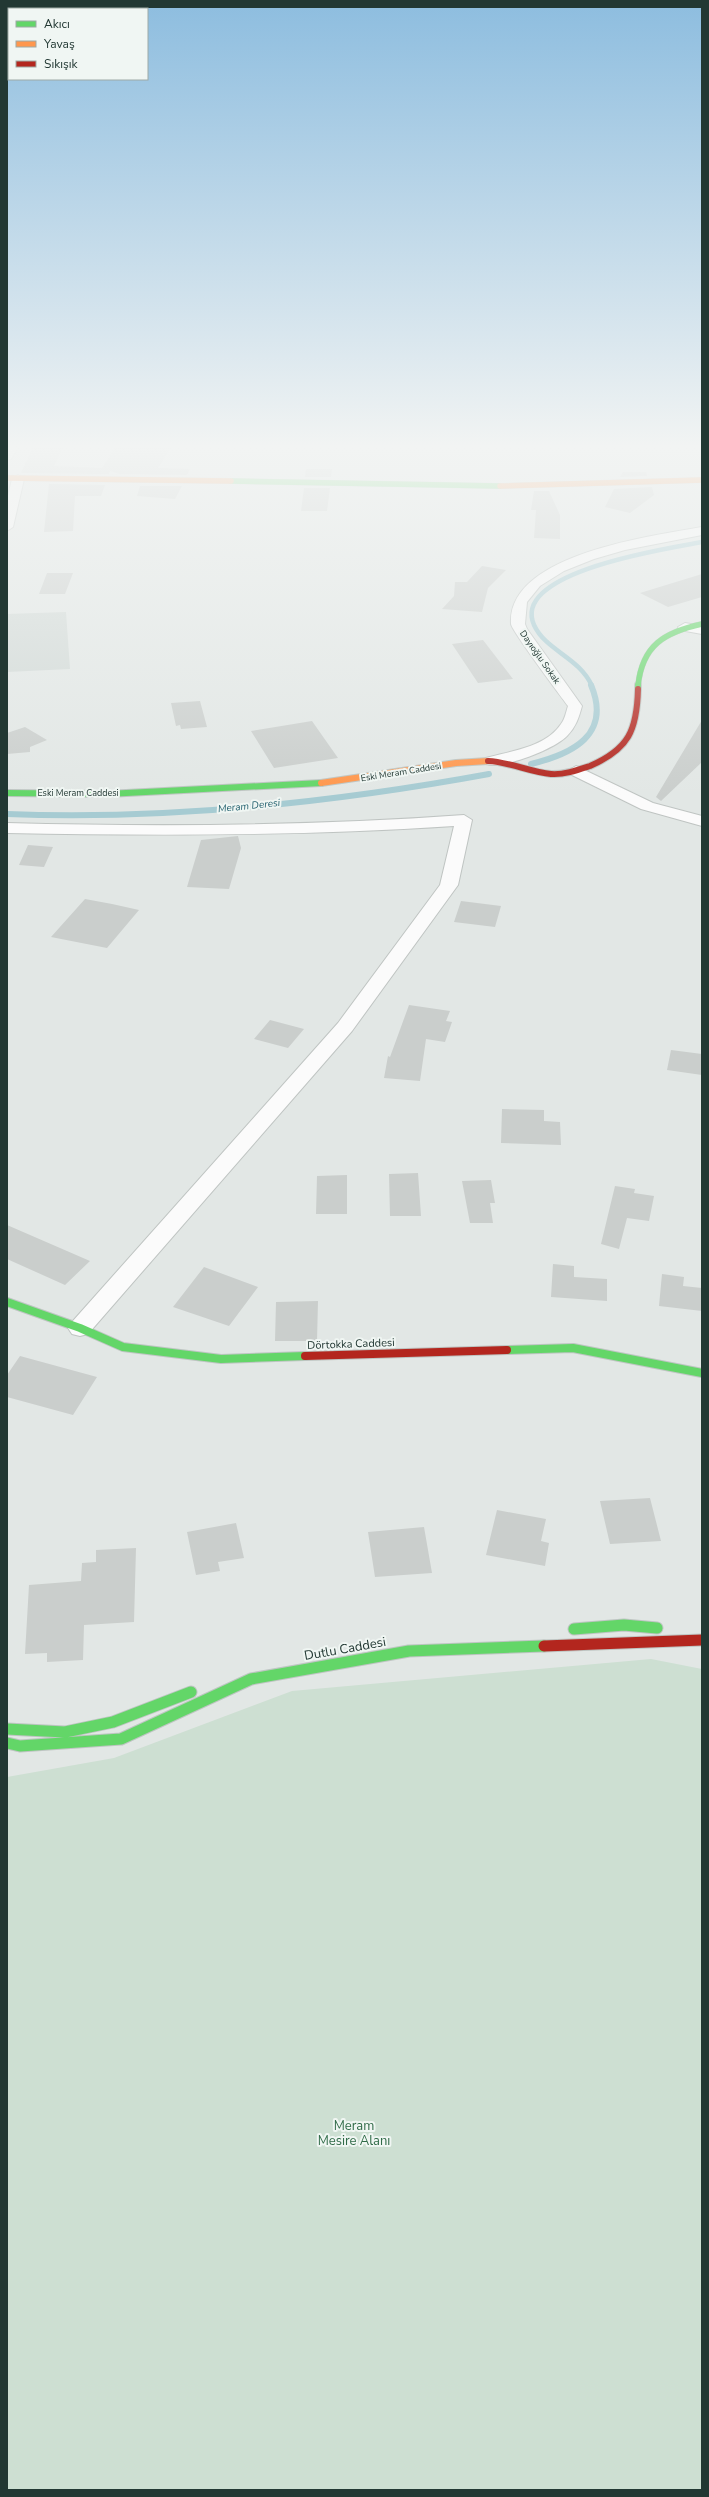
<svg xmlns="http://www.w3.org/2000/svg" width="709" height="2497" font-family="'Nunito Sans',sans-serif">
  <style>
    .built { fill: #d0d8d5 }
    .green { fill: #cddfd2 }
    .lines { fill: none; stroke-linecap: round; stroke-linejoin: round }
    .stream-far1 { stroke: #a6cbd2; stroke-width: 4.5 }
    .stream { stroke: #a6cbd2; stroke-width: 6 }
    .building { fill: #cacecc }
    .street-casing { stroke: #bfc4c2; stroke-width: 2 }
    .fast-far3-casing { stroke: #bec5c2; stroke-width: 6 }
    .fast-far2-casing { stroke: #bec5c2; stroke-width: 8 }
    .fast-far1-casing { stroke: #bec5c2; stroke-width: 10 }
    .fast-casing { stroke: #bec5c2; stroke-width: 13 }
    .slow-far1-casing { stroke: #bec5c2; stroke-width: 6 }
    .slow-casing { stroke: #bec5c2; stroke-width: 8 }
    .jam-far2-casing { stroke: #bec5c2; stroke-width: 8 }
    .jam-far1-casing { stroke: #bec5c2; stroke-width: 10 }
    .jam-casing { stroke: #bec5c2; stroke-width: 13 }
    .street { fill: #fbfbfb; fill-rule: evenodd }
    .fast-far3 { stroke: #63d668; stroke-width: 5.5 }
    .fast-far2 { stroke: #63d668; stroke-width: 6 }
    .fast-far1 { stroke: #63d668; stroke-width: 8 }
    .fast { stroke: #63d668; stroke-width: 11 }
    .slow-far1 { stroke: #ff974d; stroke-width: 5.5 }
    .slow { stroke: #ff974d; stroke-width: 6 }
    .jam-far2 { stroke: #b3261e; stroke-width: 6 }
    .jam-far1 { stroke: #b3261e; stroke-width: 8 }
    .jam { stroke: #b3261e; stroke-width: 11 }
    .labels { text-anchor: middle; dominant-baseline: central; stroke-width: 4; stroke-linejoin: round; paint-order: stroke }
    .far-street-label { font-size: 9px; fill: #223833; stroke: #f0f6f3 }
    .far-water-label { font-size: 10px; font-style: italic; fill: #22606e; stroke: #f0f6f3 }
    .street-label { font-size: 11px; fill: #223833; stroke: #f0f6f3 }
    .near-street-label { font-size: 13px; fill: #223833; stroke: #f0f6f3 }
    .near-park-label { font-size: 13px; fill: #306b48; stroke: #f0f6f3 }
  </style>
  <rect width="100%" height="100%" fill="#e2e7e5"/>
  <path class="built" d="M66,612l4,57 -63,3v-58z"/>
  <path class="green" d="M651,1659l51,10v821h-695v-713l107,-19 178,-67z"/>
  <g class="lines">
    <path class="stream-far1" d="M592,686c-13,-29 -46,-35 -58,-61 -24,-54 137,-77 168,-83"/>
    <path class="stream" d="M531,764c41,-10 81,-29 60,-79
      M7,814c161,6 324,-11 482,-40"/>
  </g>
  <path class="building" d="M33,447h30l-9,19 48,2 14,-21h55l-13,21 32,1 -3,6 -67,-1 -10,-3 -1,3 -88,-1z
    M306,469h26l-1,8h-26z
    M623,472h23l1,4 -27,1z
    M49,484l56,1 -4,11h-26l-2,35 -29,1z
    M140,486h42l-7,13 -38,-3z
    M652,487l2,8 -24,18 -25,-6 9,-18z
    M304,488h26l-3,23h-26z
    M534,491h15l11,24v24l-26,-1 2,-28h-5z
    M482,566l24,4 -18,18 -6,24 -40,-3 12,-13 1,-14h12z
    M47,573h26l-8,21h-26z
    M702,574v23l-34,10 -28,-14z
    M483,640l30,39 -35,4 -26,-39z
    M200,701l7,26 -26,2 -1,-4 -4,1 -5,-23z
    M702,720v42l-41,39 -5,-4z
    M312,721l26,37 -64,10 -23,-37z
    M25,727l22,13 -17,7v5l-23,2v-21z
    M238,836l3,12 -12,41 -42,-2 14,-47z
    M28,845l25,2 -9,20 -25,-2z
    M85,899l27,5 27,6 -32,38 -56,-11z
    M461,901l40,5 -6,21 -41,-5z
    M409,1005l41,6 -4,10 6,1 -7,20 -19,-3 -6,42 -36,-3 4,-22 2,1z
    M270,1020l34,9 -16,19 -34,-9z
    M671,1050l31,4v21l-35,-5z
    M502,1109l42,1v11l16,1 1,23 -60,-2z
    M418,1173l3,43h-31l-1,-42z
    M347,1175v39h-31l1,-38z
    M491,1180l4,23h-5l3,20h-23l-8,-42z
    M615,1186l20,3 -1,4 20,3 -5,25 -22,-3 -8,31 -18,-5z
    M7,1225l83,36 -25,24 -58,-26z
    M553,1264l21,2v11l33,2v22l-56,-4z
    M204,1267l54,20 -29,39 -56,-19z
    M662,1274l22,3 -1,9 19,2v23l-43,-5z
    M318,1301l-1,40h-42l1,-39z
    M20,1356l77,21 -24,38 -66,-18v-22z
    M650,1498l11,43 -51,3 -10,-43z
    M497,1510l49,9 -5,22 8,2 -4,23 -59,-11z
    M236,1523l8,35 -26,4 2,9 -24,4 -9,-43z
    M424,1527l8,46 -57,4 -7,-45z
    M136,1548l-2,74 -50,3 -1,35 -36,2v-9l-22,1 4,-69 52,-4 1,-18 14,-1v-12z"/>
  <g class="lines">
    <defs>
      <path id="street" d="M7,447h11l-7,12 -4,1z
        M18,475l6,4 -11,48 -6,4v-31l5,-21z
        M702,527v8l-77,15 -31,9 -30,12 -24,15 -13,16 -2,22 2,5 55,77c-3,11 -6,21 -15,30 -13,13 -62,33 -81,28l-2,-3 2,-3c25,-7 60,-11 75,-34 4,-5 5,-12 7,-18 -8,-11 -56,-75 -57,-82 -4,-70 141,-88 191,-97z
        M685,623l17,3v8l-22,-4 -2,-3z
        M576,766l77,37 49,13v10l-61,-17 -71,-35 -2,-3z
        M464,815l8,5 -14,65 -106,146 -264,303 -8,2 -8,-2 -4,-6 4,-6 266,-299 102,-138 14,-59c-149,10 -298,10 -447,7v-10c153,4 305,3 457,-8z"/>
      <path id="fast-far3" d="M231,481l269,5
        M638,686c4,-41 27,-54 64,-62"/>
      <path id="fast-far2" d="M638,689v-4
        M7,793l100,1 214,-11"/>
      <path id="fast-far1" d="M7,1302l73,26 43,19 98,12 84,-3
        M507,1350l66,-2 129,25"/>
      <path id="fast" d="M574,1629l50,-4 33,3
        M7,1729l58,3 48,-10 78,-30
        M7,1743l13,3 101,-7 130,-60 158,-28 135,-5"/>
      <path id="slow-far1" d="M7,478l224,3
        M500,486l202,-6"/>
      <path id="slow" d="M321,783l135,-20 32,-2"/>
      <path id="jam-far2" d="M488,761c22,1 42,11 63,13 13,1 27,-4 39,-8 39,-17 47,-36 48,-77"/>
      <path id="jam-far1" d="M305,1356l202,-6"/>
      <path id="jam" d="M544,1646l158,-6"/>
    </defs>
    <use href="#street" class="street-casing"/>
    <use href="#fast-far3" class="fast-far3-casing"/>
    <use href="#fast-far2" class="fast-far2-casing"/>
    <use href="#fast-far1" class="fast-far1-casing"/>
    <use href="#fast" class="fast-casing"/>
    <use href="#slow-far1" class="slow-far1-casing"/>
    <use href="#slow" class="slow-casing"/>
    <use href="#jam-far2" class="jam-far2-casing"/>
    <use href="#jam-far1" class="jam-far1-casing"/>
    <use href="#jam" class="jam-casing"/>
    <use href="#street" class="street"/>
    <use href="#fast-far3" class="fast-far3"/>
    <use href="#fast-far2" class="fast-far2"/>
    <use href="#fast-far1" class="fast-far1"/>
    <use href="#fast" class="fast"/>
    <use href="#slow-far1" class="slow-far1"/>
    <use href="#slow" class="slow"/>
    <use href="#jam-far2" class="jam-far2"/>
    <use href="#jam-far1" class="jam-far1"/>
    <use href="#jam" class="jam"/>
  </g>
  <linearGradient id="sky" x2="0" y2="1"><stop stop-color="#8dbddf"/><stop offset="0.56" stop-color="#f2f4f3"/><stop offset="1" stop-color="#f2f4f3" stop-opacity="0"/></linearGradient>
  <rect width="709" height="797" fill="url(#sky)"/>
  <g class="labels">
    <g class="far-street-label">
      <text transform="translate(540 657) rotate(55)">Dayıoğlu Sokak</text>
      <text transform="translate(401 772) rotate(-9)">Eski Meram Caddesi</text>
      <text x="78" y="793">Eski Meram Caddesi</text>
    </g>
    <g class="far-water-label">
      <text transform="translate(249 806) rotate(-6)">Meram Deresi</text>
    </g>
    <g class="street-label">
      <text transform="translate(351 1344) rotate(-2)">Dörtokka Caddesi</text>
    </g>
    <g class="near-street-label">
      <text transform="translate(345 1649) rotate(-10)">Dutlu Caddesi</text>
    </g>
    <g class="near-park-label">
      <text x="354" y="2126">Meram<tspan x="354" dy="15">Mesire Alanı</tspan></text>
    </g>
  </g>
  <rect width="709" height="2497" fill="none" stroke="#223833" stroke-width="16"/>
  <rect x="8" y="8" width="140" height="72" fill="#f0f6f3" stroke="#9eaaa6"/>
  <rect x="16" y="21" width="20" height="6" fill="#63d668" stroke="#9eaaa6"/>
  <text x="44" y="28" font-size="12" fill="#223833">Akıcı</text>
  <rect x="16" y="41" width="20" height="6" fill="#ff974d" stroke="#9eaaa6"/>
  <text x="44" y="48" font-size="12" fill="#223833">Yavaş</text>
  <rect x="16" y="61" width="20" height="6" fill="#b3261e" stroke="#9eaaa6"/>
  <text x="44" y="68" font-size="12" fill="#223833">Sıkışık</text>
</svg>
